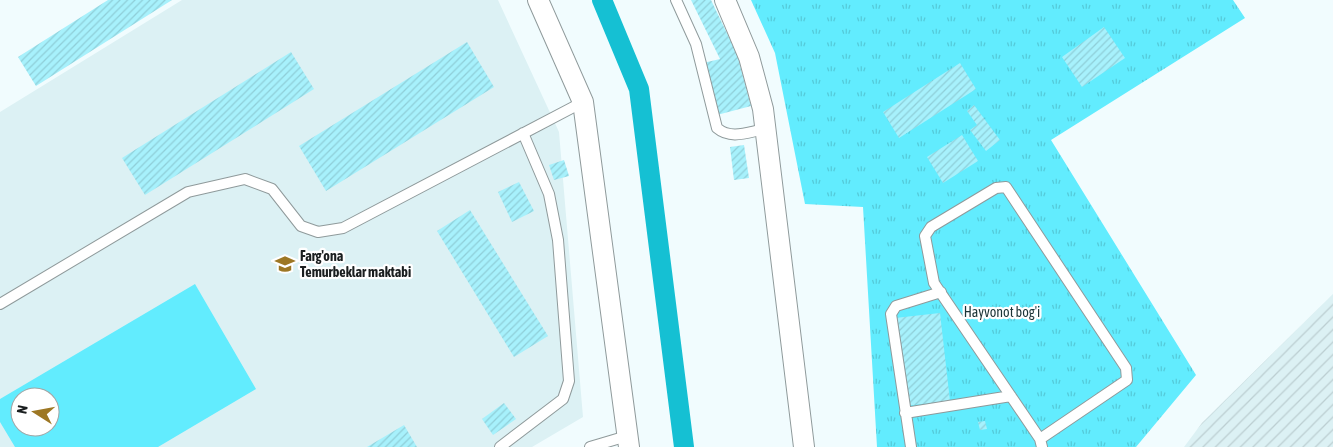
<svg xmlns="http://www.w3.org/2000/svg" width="1333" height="447" font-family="'Asap Condensed',sans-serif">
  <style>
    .built { fill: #dcf1f4; fill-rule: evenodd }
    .industrial { fill: url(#industrial-furrows) }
    .park { fill: url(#park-tufts) }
    .pitch { fill: #62ecfe; fill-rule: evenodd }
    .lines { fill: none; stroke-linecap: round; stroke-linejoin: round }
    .canal { stroke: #15c0d3; stroke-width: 20 }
    .building { fill: url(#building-hatch) }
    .lane-casing { stroke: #8f9a9b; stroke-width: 12 }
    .street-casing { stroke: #8f9a9b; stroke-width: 22 }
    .lane { stroke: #fff; stroke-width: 10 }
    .street { stroke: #fff; stroke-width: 20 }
    .labels { text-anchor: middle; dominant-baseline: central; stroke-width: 4.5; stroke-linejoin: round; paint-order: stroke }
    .poi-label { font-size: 14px; font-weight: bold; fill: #1a1e1f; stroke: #fff; text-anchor: start }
    .park-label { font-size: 14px; fill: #1b3437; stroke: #fff }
  </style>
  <defs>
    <pattern id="industrial-furrows" width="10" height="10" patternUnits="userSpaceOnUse" patternTransform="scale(1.25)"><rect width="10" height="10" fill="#dcf1f4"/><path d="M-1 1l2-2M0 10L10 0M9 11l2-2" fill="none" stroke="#bcced1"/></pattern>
    <pattern id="park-tufts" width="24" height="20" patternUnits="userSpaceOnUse" patternTransform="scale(1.25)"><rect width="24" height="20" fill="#62ecfe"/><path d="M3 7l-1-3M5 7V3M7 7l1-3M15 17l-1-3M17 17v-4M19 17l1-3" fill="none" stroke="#54cad9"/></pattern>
    <pattern id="building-hatch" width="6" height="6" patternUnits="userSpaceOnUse" patternTransform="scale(1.25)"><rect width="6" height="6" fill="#a7f1fc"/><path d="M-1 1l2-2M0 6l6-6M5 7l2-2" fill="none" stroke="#8fced8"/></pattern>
  </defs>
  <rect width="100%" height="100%" fill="#f1fcfe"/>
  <path class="built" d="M182,0h316l61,132 24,285 -51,30h-532v-335zM20,397h30v30h-30z"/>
  <path class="industrial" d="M1333,294v153h-149l18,-24z"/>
  <path class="park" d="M751,0h482l12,18 -194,122 145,235 -60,72h-259l-14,-240 -58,-3 -30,-151z"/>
  <path class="pitch" d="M195,284l61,105 -98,58h-143l-15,-25v-23zM20,397h30v30h-30z"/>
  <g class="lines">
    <path class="canal" d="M602,0l37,89 45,358"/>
  </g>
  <path class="building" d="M108,0h64l-136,86 -18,-29z
    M691,0h20l26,54 14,52 -34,9 -14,-52 17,-4z
    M1104,27l21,31 -43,29 -20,-30z
    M467,42l27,45 -168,104 -27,-45z
    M291,52l23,37 -169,106 -23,-37z
    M960,63l16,26 -77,49 -16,-26z
    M974,105l26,35 -14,11 -16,-21 7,-5 -10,-14z
    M962,135l16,26 -35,22 -16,-26z
    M744,145l5,33 -15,2 -4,-33z
    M564,160l5,16 -15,4 -5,-15z
    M519,182l15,29 -22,11 -14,-30z
    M470,210l78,126 -34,21 -77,-126z
    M940,313l10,88 -46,5 -9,-88z
    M504,403l12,16 -23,16 -11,-16z
    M985,421l2,8 -7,1 -2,-8z
    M404,425l13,22h-50z"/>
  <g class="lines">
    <defs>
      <path id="lane" d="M676,0l20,44 21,84c14,12 31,4 48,1
        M0,304l188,-112 57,-13 27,10 29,37 17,6 25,-4 240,-126
        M905,413l106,-17
        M1040,439l87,-59 -1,-12 -120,-181 -10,1 -65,39 -6,9 9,47 106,156 2,8
        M500,447l63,-48 6,-18 -11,-141 -9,-46 -26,-61
        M590,447l37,-11
        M911,447l-20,-133 5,-8 45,-14"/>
      <path id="street" d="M538,0l45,102 46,345
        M725,0l24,57 14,52 41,338"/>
    </defs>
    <use href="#lane" class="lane-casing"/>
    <use href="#street" class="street-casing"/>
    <use href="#lane" class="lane"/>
    <use href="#street" class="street"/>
  </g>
  <defs>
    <symbol id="university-bare" viewBox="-9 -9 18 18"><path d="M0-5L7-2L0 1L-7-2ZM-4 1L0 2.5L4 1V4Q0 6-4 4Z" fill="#9d7724" stroke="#fff" stroke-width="2.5" paint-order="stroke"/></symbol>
  </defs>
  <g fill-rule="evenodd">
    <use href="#university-bare" x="271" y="250" width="28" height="28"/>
  </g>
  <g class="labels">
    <g class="poi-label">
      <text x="300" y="256">Farg'ona<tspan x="300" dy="16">Temurbeklar maktabi</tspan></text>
    </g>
    <g class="park-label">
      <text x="1002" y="312">Hayvonot bog'i</text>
    </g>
  </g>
  <g transform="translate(35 412) rotate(281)"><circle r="24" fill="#ffffff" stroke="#a3a5a5"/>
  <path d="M0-4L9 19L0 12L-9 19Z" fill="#9d7724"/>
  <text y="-8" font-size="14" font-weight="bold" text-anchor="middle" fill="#1a1e1f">N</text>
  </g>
</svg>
